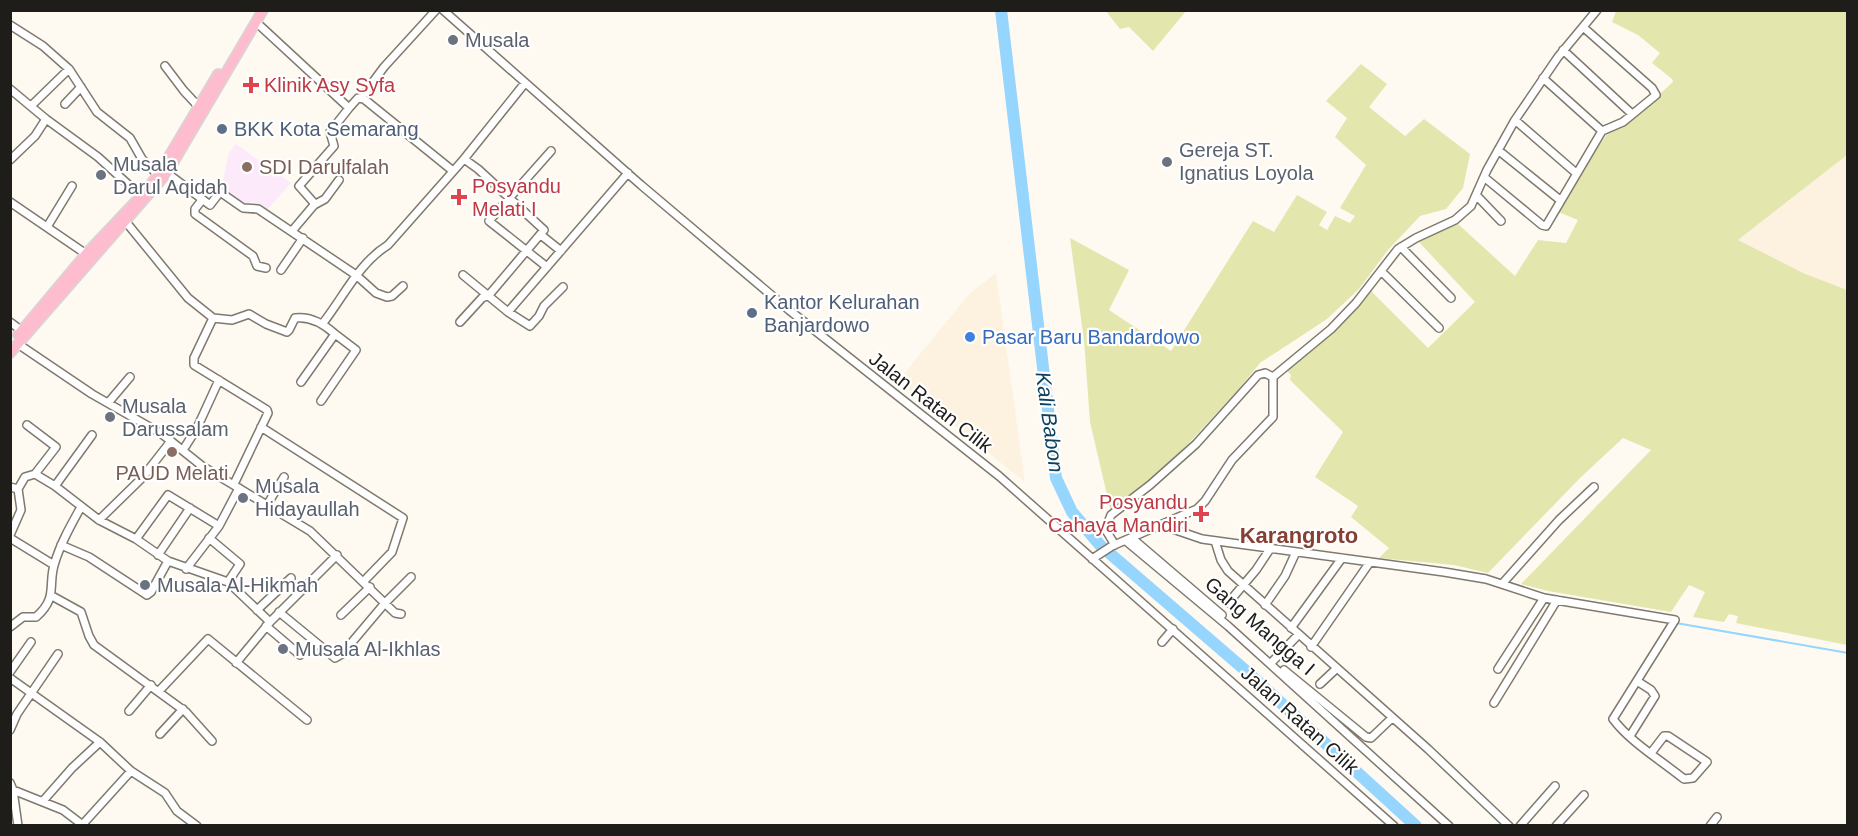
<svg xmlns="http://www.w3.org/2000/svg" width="1858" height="836" font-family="Arial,sans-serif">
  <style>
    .built { fill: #fdf2df }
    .education { fill: #fceafb }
    .green { fill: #e3e6ad }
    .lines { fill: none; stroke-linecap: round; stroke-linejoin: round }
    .stream { stroke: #96d5fd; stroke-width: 2 }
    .river { stroke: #96d5fd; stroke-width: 12 }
    .minor-casing { stroke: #7f796e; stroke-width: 10 }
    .major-casing { stroke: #d7d6d6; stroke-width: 12 }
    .minor { stroke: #fff; stroke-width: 7 }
    .major { stroke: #febdcf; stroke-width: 9 }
    .worship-dot { fill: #6b7280; stroke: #fff; stroke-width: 2 }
    .health-dot { fill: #e0444e; stroke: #fff; stroke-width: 2 }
    .service-dot { fill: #5c6f8a; stroke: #fff; stroke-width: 2 }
    .education-dot { fill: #8d6e63; stroke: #fff; stroke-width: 2 }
    .shop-dot { fill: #3f7fe0; stroke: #fff; stroke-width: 2 }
    .labels { text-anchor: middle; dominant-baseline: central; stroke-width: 4.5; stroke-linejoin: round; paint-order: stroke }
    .worship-label { font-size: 20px; fill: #5b616d; stroke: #fff; text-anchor: start }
    .health-label { font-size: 20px; fill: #be3a42; stroke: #fff; text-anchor: start }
    .service-label { font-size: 20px; fill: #4e5e75; stroke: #fff; text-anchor: start }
    .education-label { font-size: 20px; fill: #785e54; stroke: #fff; text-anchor: start }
    .shop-label { font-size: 20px; fill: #366cbe; stroke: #fff; text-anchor: start }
    .street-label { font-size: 20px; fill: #1f1d19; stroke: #fff }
    .water-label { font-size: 21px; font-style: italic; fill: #0e415c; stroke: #fff }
    .quarter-label { font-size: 22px; font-weight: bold; fill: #863f33; stroke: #fff }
  </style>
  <rect width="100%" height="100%" fill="#fefaf2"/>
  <path class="built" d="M1847,155v135l-44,-17 -66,-32z
    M996,273l29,209 -127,-101 72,-88z"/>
  <path class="education" d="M236,144l55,39 -25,28 -13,-9 -14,2 -18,-13 8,-39z"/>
  <path class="green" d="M1106,11h80l-33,40 -24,-24 -9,2z
    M1616,11h231v144l-109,85 65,33 44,17v355l-111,-22 2,-7 -9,-2 -5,8 -31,-5 12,-25 -16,-7 -18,27 -123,-21 -27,-7 130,-134 -28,-12 -43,40 -92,95 -34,-8 -75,-7 10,-10 -38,-31 7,-11 -43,-29 28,-45 -53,-52 1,-5 -7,-7 47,-40 37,-40 60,60 47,-46 -57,-61 40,-17 57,52 23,-36 28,3 12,-23 -22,-9 12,-22 40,-56 14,-5 51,-46 -1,-3 -20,-16 8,-10 -22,-18 -26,-13z
    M1361,64l26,20 -18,23 36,29 19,-17 46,35 -7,34 -17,21 -26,7 -32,34 -29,39 -32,30 -67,44 -22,27 -63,68 -64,54 -21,-90 -6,-82 -14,-102 59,32 -20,40 62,41 82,-130 21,11 23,-37 30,17 -8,13 8,5 8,-14 15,7 5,-7 -15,-8 26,-43 -31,-28 12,-19 -21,-17z"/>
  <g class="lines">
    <path class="stream" d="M1676,623l172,30"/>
    <path class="river" d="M1001,10l55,468 16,34 28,33 145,125 171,156"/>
    <defs>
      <path id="minor" d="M443,10l198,175 148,125 210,166 395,350
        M256,22l93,86 9,-10 6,1 89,72
        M10,25l33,21 26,23 28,43 33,26 12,21 16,16
        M1563,50l69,64
        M165,66l19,25 14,15
        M1543,78l59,53
        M10,89l36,30 52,38 43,39
        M361,98l23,-31 52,-57
        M65,104l16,-17
        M31,106l38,-37
        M1515,120l61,53
        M1498,150l62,50
        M10,160l25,-24 11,-17
        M167,173l43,32 10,-13 23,16 15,1 98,66 20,18 11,4 5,-1 11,-10
        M1484,177l58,48 4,1 56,-95 21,-9 33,-27 -4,-7 -69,-61
        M1477,196l24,25
        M202,200l-7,9v5l58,42 4,10 9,2
        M10,202l76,52
        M315,204l-16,-18 35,-40 -4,-14 19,-24
        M126,222l62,76 25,20 19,2 17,-6 17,10 21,8 2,-2 6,-12c15,-2 29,6 40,16l-34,48
        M47,227l25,-41
        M292,231l22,-26 11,-6 14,-19
        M541,235l20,16
        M1401,247l50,51
        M547,267l-58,-46 62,-70
        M281,270l22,-32
        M1381,271l58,57
        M463,275l45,37 120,-139
        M508,312l22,14 9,-10 5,-10 19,-19
        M213,318l-19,40v7l73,45 1,3 -34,71
        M10,322l12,9
        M460,322l22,-24 7,-3 55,-65 -66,-61 -14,-10
        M323,323c21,-27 36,-60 65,-78l76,-86 61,-76
        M18,344l74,50 70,40 40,32 108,65 85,82 6,1
        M1273,377l58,-48 25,-26 42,-54 18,-11 39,-18 16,-14 16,-36 28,-50 43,-63 39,-47
        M321,401l35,-51 -21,-16
        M108,403l22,-26
        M27,425l29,22 -21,27
        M261,427l142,91 -11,34 -28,29
        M183,450l14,-22 22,-48
        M55,486l37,-51
        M10,487l8,2 7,-12 10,-3 20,12 44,34 37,19 32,22 60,21 12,-18 -31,-26
        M267,505l17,-28
        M99,520l43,-42 29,-37
        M1161,525l41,14 242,33 42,7 58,19 131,22 -62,99c17,23 49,42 71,60l9,-1 14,-16 -39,-26h-4l-13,17
        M10,535l11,-25 -3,-21
        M10,538l44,27
        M136,539l32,-44 51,31
        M1133,539l89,76
        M1126,541l102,85 221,200
        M1215,541l6,19 7,11 200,178 81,77
        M61,545l28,12 58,38 4,-3 17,-31
        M1115,545l-8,-13v-7l4,-10 39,-30 46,-41 62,-69 7,-2 8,4
        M158,555l32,-47
        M1092,559l20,-13 85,-37 8,-8 27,-41 41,-43v-40
        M186,569l33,-43 20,-38
        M228,582l42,40
        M1502,584l57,-64 35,-33
        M52,596l29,16 8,24 5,9 92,67 26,29
        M1228,603l28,-33 14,-21
        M1265,605l20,-29 11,-24
        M257,610l34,-32
        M279,612l56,46 7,-4 43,-51 26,-26
        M341,615l29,-28
        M266,626l34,29
        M10,627l13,-10h13c23,-20 11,-33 19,-55 6,-20 16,-37 26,-55
        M1291,628l51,-70
        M1162,642l11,-13
        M1311,647l59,-85
        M236,663l34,-41 67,-67
        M1270,664l28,-29
        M1498,669l46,-71
        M1284,670l82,67 5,1 21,-20
        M10,672l21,-30
        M10,678l90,64 31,29 34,22 12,18 20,15
        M1320,684l16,-15
        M159,691l49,-52 99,81
        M1494,703l63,-103
        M129,711l22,-26
        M10,730l7,-16 41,-60
        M160,734l23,-25
        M1630,736l25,-40 -4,-6 -14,-9
        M10,783l3,7 5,36
        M13,790l50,20 21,16
        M43,801l29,-33 28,-26
        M83,824l48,-53
        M1520,826l35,-40
        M1556,826l28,-31
        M1710,826l7,-9"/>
      <path id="major" d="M18,335l68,-81 55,-58 17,-21 60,-101
        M10,353l157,-180 96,-163"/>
    </defs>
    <use href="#minor" class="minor-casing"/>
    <use href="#major" class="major-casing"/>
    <use href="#minor" class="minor"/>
    <use href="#major" class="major"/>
  </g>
  <g class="worship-dot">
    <circle cx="453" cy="40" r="6"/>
    <circle cx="1167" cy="162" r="6"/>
    <circle cx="101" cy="175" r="6"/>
    <circle cx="110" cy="417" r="6"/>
    <circle cx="243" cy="498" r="6"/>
    <circle cx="145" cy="585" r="6"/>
    <circle cx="283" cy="649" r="6"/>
  </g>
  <g class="health-dot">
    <path d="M248 76h6v6h6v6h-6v6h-6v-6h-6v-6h6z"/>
    <path d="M456 188h6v6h6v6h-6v6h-6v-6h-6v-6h6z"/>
    <path d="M1198 505h6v6h6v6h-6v6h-6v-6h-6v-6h6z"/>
  </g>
  <g class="service-dot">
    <circle cx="222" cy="129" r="6"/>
    <circle cx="752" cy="313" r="6"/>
  </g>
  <g class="education-dot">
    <circle cx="247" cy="167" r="6"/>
    <circle cx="172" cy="452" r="6"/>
  </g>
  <circle class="shop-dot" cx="970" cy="337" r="6"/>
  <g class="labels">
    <g class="worship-label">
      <text x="465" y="40">Musala</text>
      <text x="1179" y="150">Gereja ST.<tspan x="1179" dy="23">Ignatius Loyola</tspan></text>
      <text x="113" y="164">Musala<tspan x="113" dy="23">Darul Aqidah</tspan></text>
      <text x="122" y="406">Musala<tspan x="122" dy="23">Darussalam</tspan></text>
      <text x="255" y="486">Musala<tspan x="255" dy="23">Hidayaullah</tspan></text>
      <text x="157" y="585">Musala Al-Hikmah</text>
      <text x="295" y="649">Musala Al-Ikhlas</text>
    </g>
    <g class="health-label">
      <text x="264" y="85">Klinik Asy Syfa</text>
      <text x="472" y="186">Posyandu<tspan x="472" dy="23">Melati I</tspan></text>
      <text x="1188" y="502" text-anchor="end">Posyandu<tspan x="1188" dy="23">Cahaya Mandiri</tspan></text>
    </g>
    <g class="service-label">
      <text x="234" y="129">BKK Kota Semarang</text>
      <text x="764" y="302">Kantor Kelurahan<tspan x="764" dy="23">Banjardowo</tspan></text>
    </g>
    <g class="education-label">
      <text x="259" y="167">SDI Darulfalah</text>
      <text x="172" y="473" text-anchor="middle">PAUD Melati</text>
    </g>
    <g class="shop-label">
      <text x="982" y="337">Pasar Baru Bandardowo</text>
    </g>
    <g class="street-label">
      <text transform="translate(931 402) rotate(38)">Jalan Ratan Cilik</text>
      <text transform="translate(1260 626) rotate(41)">Gang Mangga I</text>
      <text transform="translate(1300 720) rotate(42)">Jalan Ratan Cilik</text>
    </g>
    <g class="water-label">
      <text transform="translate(1050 422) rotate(82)">Kali Babon</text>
    </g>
    <g class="quarter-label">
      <text x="1299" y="535">Karangroto</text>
    </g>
  </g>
  <rect width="1858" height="836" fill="none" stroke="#1f1d19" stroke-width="24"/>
</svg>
